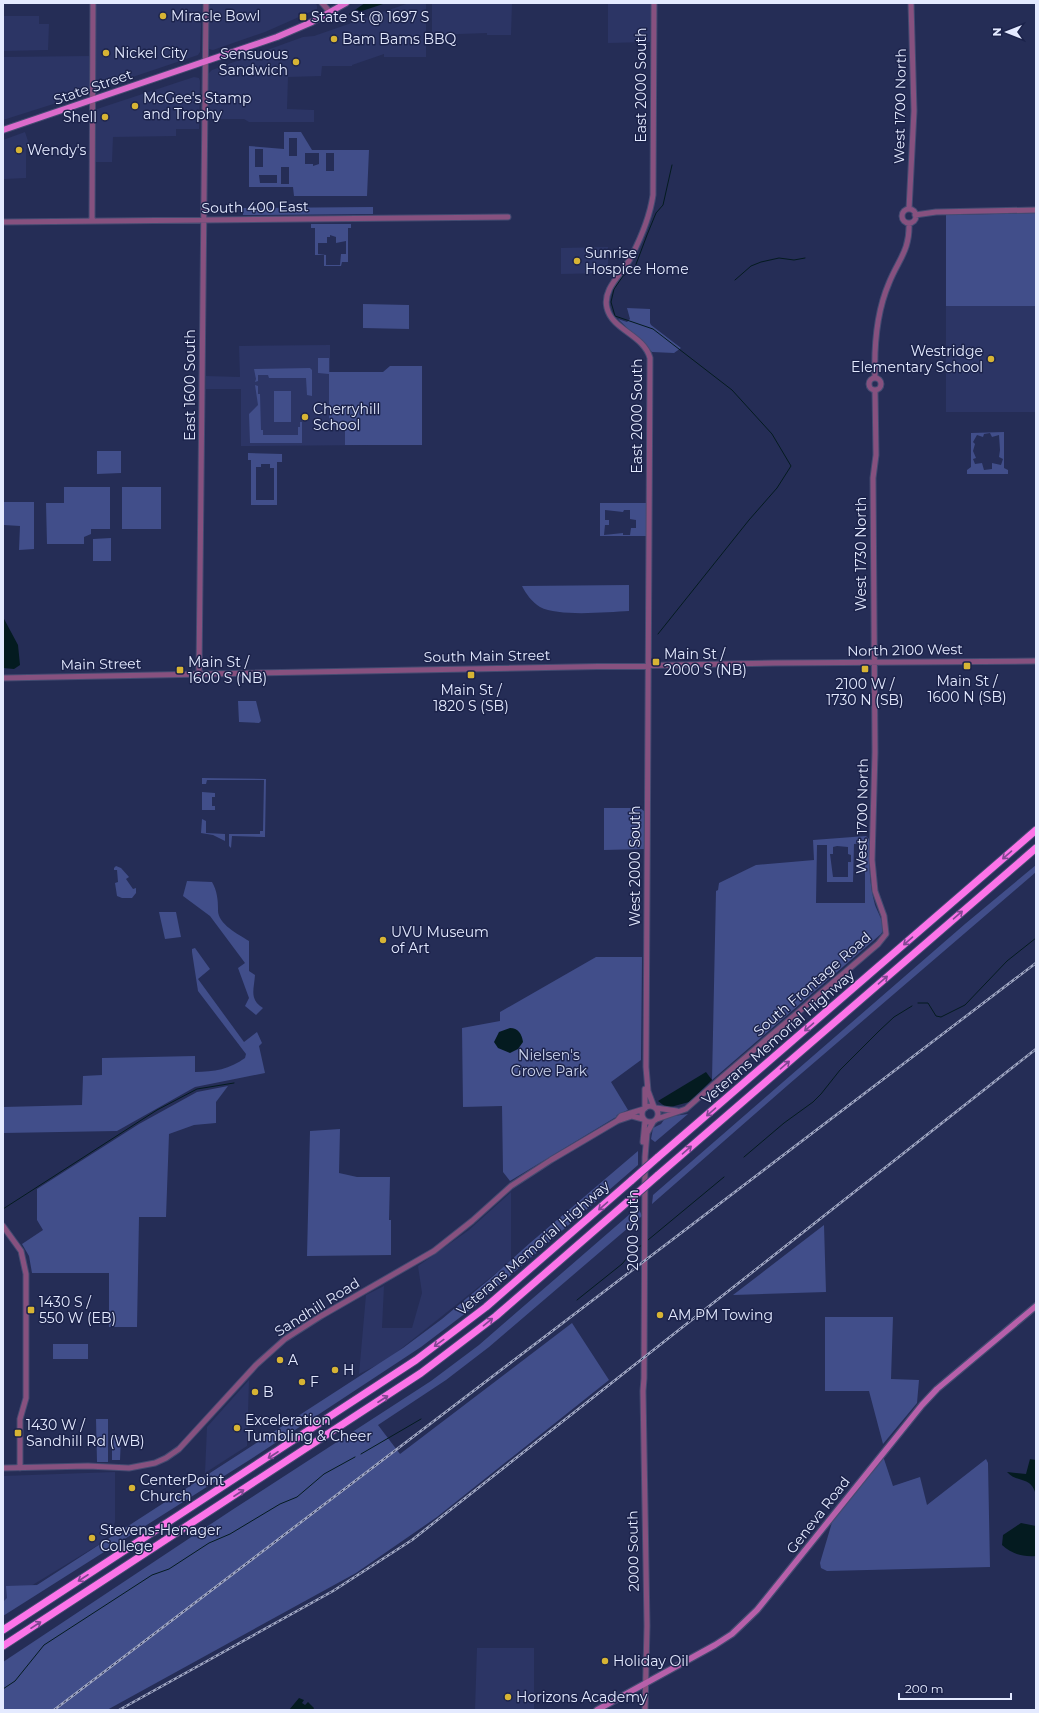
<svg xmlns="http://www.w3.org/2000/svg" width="1039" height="1713" font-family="Montserrat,sans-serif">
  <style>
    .built { fill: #2c3565 }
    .green { fill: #414e8a; fill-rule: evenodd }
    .water { fill: #041b20 }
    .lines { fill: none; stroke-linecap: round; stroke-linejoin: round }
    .stream { stroke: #041b20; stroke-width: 1 }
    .tertiary-casing { stroke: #444b71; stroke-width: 7 }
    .secondary-casing { stroke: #444b71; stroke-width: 8 }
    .primary-casing { stroke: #444b71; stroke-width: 8 }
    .motorway-casing { stroke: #444b71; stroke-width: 9 }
    .tertiary { stroke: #87517f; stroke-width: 5 }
    .secondary { stroke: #b760aa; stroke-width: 5.5 }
    .primary { stroke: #db6bcb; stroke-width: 6 }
    .motorway { stroke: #fc74e9; stroke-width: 7 }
    .rail-casing { stroke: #a0a7c3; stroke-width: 2.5 }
    .rail { stroke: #1c234b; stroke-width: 1; stroke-dasharray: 3; stroke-linecap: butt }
    .motorway-bridge-casing { stroke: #444b71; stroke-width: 9; stroke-linecap: butt }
    .motorway-bridge { stroke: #fc74e9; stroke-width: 7 }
    .oneway { stroke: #814792 }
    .poi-dot { fill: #d7b434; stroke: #1c234b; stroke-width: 1.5 }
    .labels { text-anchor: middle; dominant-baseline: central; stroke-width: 3; stroke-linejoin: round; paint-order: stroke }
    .poi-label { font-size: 14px; fill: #e4eaff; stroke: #1c234b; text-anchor: start }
    .street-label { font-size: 14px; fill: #e4eaff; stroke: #1c234b }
    .park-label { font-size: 14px; fill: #cdd5ef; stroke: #1c234b }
  </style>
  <rect width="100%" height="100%" fill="#252d56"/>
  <path class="built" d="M96,3h106l-2,49 -2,3 -98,33 -4,-4z
    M209,3h107l1,3v3l-52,23 -52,18 -4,-1 -1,-4z
    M409,3h17v54h-42v-3l-32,11v1h-30l-1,10 -33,1 -1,32 27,1v12h-65l-5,-3h-36v-45l4,-4 91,-33 11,-1z
    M432,3h80l-1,32h-24v-2l-55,2z
    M608,3h43l-1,39 -42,1z
    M3,16h36v8h10l-1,26 -45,1z
    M89,56l1,34 -2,3 -85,27v-63z
    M194,77l5,1 1,3 -1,48h-23v7l-63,1 -1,25h-16l-2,-3 1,-48 2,-2z
    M25,132l5,15 -4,2v29l-22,1 -1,40v-79z
    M608,247v26l-47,1v-26z
    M946,306h90v106h-90z
    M330,345v27h39v73l-128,1v-57h-35v-13l34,1 -1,-31z
    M511,1192v69l-124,99 -28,14 7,-79 18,-9 -2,42h30l10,-35 -4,-27 51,-36z
    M249,1380l-2,66 -42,27 2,-46z
    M115,1472v50l-3,9 -9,11 -100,61v-127z
    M477,1648h57v62h-59z"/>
  <path class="green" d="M284,132h17l11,18h57l-2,46h-73l-1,-9h-44v-41l35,3zM289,138h8v18h-8zM255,149h8v18h-8zM305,153h14v11l-6,2v-2h-8zM326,153h8v18h-8zM281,167h8v17h-8zM259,175h18v8h-17z
    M373,207v7l-130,1v-7z
    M1036,213v93h-90v-91z
    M311,224h40v4h-3v34h-6l-1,4h-17v-11h-9v-27h-4zM330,235l6,2v6l10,-2v13h-5l-1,11h-14v-10l-8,-1v-11h9v-6h3z
    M363,304l46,1v24l-46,-1z
    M627,308l23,1v14l1,2 30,23 -7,5 -22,-1 -34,-33 9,3 3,-3z
    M318,358h11v14h54l7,-6h32v79h-77v-19l-23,-1v-3l7,-1v-47l-11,-1z
    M310,368l2,2v26l-5,-1 -1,-17h-37l-1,-3h-10v6l-3,1 1,-3 -2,-10z
    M255,385l3,1v8h2l1,36h2v5h35v-8h2v-5h2v21h-52l-1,-29 9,-9z
    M274,391h17v31h-17z
    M1004,432v36l4,2v4h-41v-4l4,-3v-34zM990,433l2,4 7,-2 1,15 -1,7 4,2 -2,6 -9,-2v6l-8,1 -2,-7 -7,1 -2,-5 3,-1 -3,-7 2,-7 -2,-2 4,-7 6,2 1,-3z
    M97,451h24v22l-24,1z
    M248,453l34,1v8h-5v43h-26v-45h-3zM261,464h9v4h4v32h-18v-33h5z
    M64,487h46v42h-19v5l-7,3v7h-37l-1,-41h18z
    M122,487h39v42h-39z
    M4,502h30v47l-15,1 1,-24 -16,-1z
    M600,503h46v33h-46zM605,510l18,2 1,-2h6v9l6,1v8h-5l-1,7h-7v-2l-19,2 1,-10h4v-5h-4z
    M111,538v23h-18v-22z
    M629,585v26c-22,1 -70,6 -89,-4 -8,-5 -14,-13 -18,-21z
    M238,701h18l5,20 -2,2 -20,-1z
    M202,778l64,1 -1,58 -33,-1 -1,12 -2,-2v-12h31v-3h3l1,-51h-57l-1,4h-4z
    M202,792l13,1v4h-3v9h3v4h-13z
    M604,808h36l4,3v38l-40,1z
    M202,819l4,2v12l19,1v7l-12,-6 -12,-2z
    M866,836l3,3c0,22 0,44 6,66 3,9 12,20 6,29l-169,146 4,-189 2,-1 1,-7 37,-18 58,-5 -1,-20zM865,843v60h-49l1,-58h10v37h26l1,-38zM837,846l11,1v7l3,1v7h-3v15h-15l-3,-23h3v-7z
    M1036,865v7l-248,213 -136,119 1,-9 312,-271z
    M116,866l5,2 8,9 -3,2 7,10 3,-1v5l-4,5h-10l-5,-2 -2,-13 3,-1 -1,-12h-3v-2z
    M187,881l25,1c5,9 6,17 6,27 -1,15 20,25 31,32v30l6,4c-1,15 -6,24 8,33l-7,7 -11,-9 4,-8 -11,-30 7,-5 -35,-47 -27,-20z
    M159,912h17l5,25 -16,2z
    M195,948l15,21 -12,10 46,63 13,-10 5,11 -3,3 6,27 -70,14 -78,44 -114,2v-26l79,-2 1,-29 19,-1v-17l93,-2v16c19,0 35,-3 50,-14l1,-4 -48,-63 -6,-39v-3z
    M596,957h46l-1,103 -30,22 17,28 -11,5 -1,2 -106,64 -7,-9 -1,-66 -39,1 -1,-79 38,-7v-9z
    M228,1086l-12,16v21l-22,2 -25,9 -3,83h-27l-2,110h-28v-54h-77l-3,-17 -7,-12 21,-14 -6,-10v-31l102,-65 58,-32z
    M688,1114l-33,28 -4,-3 2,-11 8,-4 5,-7z
    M340,1129l-1,44 18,4h33l-1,43h2v35l-84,1 3,-125z
    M638,1151v14l-163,141 -54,41 -170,112 -248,157v-14l4,-4 -1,-12 31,-1 366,-237 39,-29 49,-41 39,-35z
    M638,1207l4,9 -153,131 -43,33 -68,45 22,29 172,-131 37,57 -172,137 -81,56 -249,137h-104v-48l229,-152 199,-129 48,-36z
    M824,1225l2,67 -93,3z
    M825,1317h68l-2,62 28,1 -2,23 -34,41 -14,-53h-44z
    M53,1344h35v15h-35z
    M96,1419h12v43h-11z
    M112,1437h9l-1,23h-8z
    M883,1456l10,30 27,-9 7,28 59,-46 2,4 2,104 -163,4 -6,-3 -1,-5 13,-44z"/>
  <path class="water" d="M365,3h21l-36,12 -1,-1z
    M3,617l15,28 2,20 -6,4 -11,-1z
    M510,1028c8,0 12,6 13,14l-5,7 -8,4 -12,-5 -4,-6 5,-10z
    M706,1072l6,8 -23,22 -22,6 -9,-7z
    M1030,1459l6,1v35c-5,-20 -18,-11 -29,-23l19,2z
    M1021,1523l15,3v30c-14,1 -24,-2 -34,-11l1,-10z
    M299,1698l5,2 -2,3 3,2 3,-3 6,6 -1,2h-24z"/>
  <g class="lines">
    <path class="stream" d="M735,280l16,-14 10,-4 18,-4 15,2 11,-2
      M658,634l91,-114 28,-32 14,-22 -19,-32 -40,-44 -79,-61 -38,-13 -4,-14 3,-13 9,-13 12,-9 12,-32 9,-22 7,-8 9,-40
      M918,1003h10l8,13 5,1 24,-12 42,-44 29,-23
      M744,1157l40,-34 29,-21 8,-8 19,-24 39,-39 15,-14 18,-11
      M3,1209l154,-99 40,-21 37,-6
      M648,1240l76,-63
      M577,1300l45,-36 11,-13 9,-6
      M361,1454l60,-35
      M3,1689l12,-8 29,-36 108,-70 17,-6 40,-26 21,-9 50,-30 17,-7 27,-23 31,-17"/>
    <defs>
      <path id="tertiary" d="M322,3l8,9
        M654,3l-1,192c-3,21 -13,45 -23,64 -8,15 -28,30 -23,49 5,22 37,27 43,50l-4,709 2,24 6,16
        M909,209l5,-98 -3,-108
        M902 216a7 7 0 1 1 14 0a7 7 0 1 1-14 0Z
        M915,215l21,-3 100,-2
        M92,221l1,-218
        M3,222l505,-5
        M875,377c-1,-30 2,-66 14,-94 9,-23 21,-32 20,-60
        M869 384a6 6 0 1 1 12 0a6 6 0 1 1-12 0Z
        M199,675l7,-672
        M3,678l772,-15 261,-2
        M642 1114a8 8 0 1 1 16 0a8 8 0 1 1-16 0Z
        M645,1108v-19
        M656,1108l21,3
        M657,1119l29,-10 27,-24 165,-141 8,-10 -2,-18 -9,-25 -3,-31 3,-108 -2,-274 3,-23 -1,-65
        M617,1121l4,-5 23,-7
        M643,1142l2,-21
        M3,1226l18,25 5,23v124l-6,21v49
        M3,1468l85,-2 41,2 26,-5 11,-5 13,-9 77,-84 29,-26 36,-23 113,-65 38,-30 39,-35 40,-26 66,-39 15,-5 11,3
        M645,1710l2,-84 -4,-235 1,-13 1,-221 2,-24 6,-11"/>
      <path id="secondary" d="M597,1710l118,-65 17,-11 25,-24 165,-205 15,-16 99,-83"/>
      <path id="primary" d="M3,130l274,-93 35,-15 34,-19"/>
      <path id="motorway" d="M657,1158l379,-328
        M657,1176l379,-328
        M3,1630l413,-270 70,-53 146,-127
        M3,1646l418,-273 75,-57 137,-119"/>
    </defs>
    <use href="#tertiary" class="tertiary-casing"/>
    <use href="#secondary" class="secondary-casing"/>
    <use href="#primary" class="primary-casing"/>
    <use href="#motorway" class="motorway-casing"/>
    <use href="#tertiary" class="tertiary"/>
    <use href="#secondary" class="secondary"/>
    <use href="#primary" class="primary"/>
    <use href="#motorway" class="motorway"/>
    <defs>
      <path id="rail" d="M54,1710l982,-747
        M119,1710l214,-119 79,-51 624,-491"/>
    </defs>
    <use href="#rail" class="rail-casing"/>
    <use href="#rail" class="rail"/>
    <defs>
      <path id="motorway-bridge" d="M632,1180l25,-22
        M633,1197l24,-21"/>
    </defs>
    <use href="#motorway-bridge" class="motorway-bridge-casing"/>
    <use href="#motorway-bridge" class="motorway-bridge"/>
  </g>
  <defs><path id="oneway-shaft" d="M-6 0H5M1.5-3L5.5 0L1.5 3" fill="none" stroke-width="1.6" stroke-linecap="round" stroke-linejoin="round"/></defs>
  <g class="oneway">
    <use href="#oneway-shaft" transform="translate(1007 855) rotate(139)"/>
    <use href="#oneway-shaft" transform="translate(958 915) rotate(-41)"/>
    <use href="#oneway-shaft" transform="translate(908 941) rotate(139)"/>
    <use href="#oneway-shaft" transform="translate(883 980) rotate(-41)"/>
    <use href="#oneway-shaft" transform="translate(809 1027) rotate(139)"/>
    <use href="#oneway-shaft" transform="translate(785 1065) rotate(-41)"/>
    <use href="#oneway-shaft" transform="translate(711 1112) rotate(139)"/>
    <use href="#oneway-shaft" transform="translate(687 1150) rotate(-41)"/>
    <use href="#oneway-shaft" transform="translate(603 1206) rotate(139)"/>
    <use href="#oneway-shaft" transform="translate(488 1322) rotate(-39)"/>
    <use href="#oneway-shaft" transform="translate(439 1343) rotate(144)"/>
    <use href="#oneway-shaft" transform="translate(383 1399) rotate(-33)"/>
    <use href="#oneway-shaft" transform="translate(273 1455) rotate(147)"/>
    <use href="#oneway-shaft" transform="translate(239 1493) rotate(-33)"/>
    <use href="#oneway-shaft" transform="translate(83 1578) rotate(147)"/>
    <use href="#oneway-shaft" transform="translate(36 1625) rotate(-33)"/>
  </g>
  <g class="poi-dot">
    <circle cx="163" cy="16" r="4"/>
    <rect x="299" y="13" width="8" height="8" rx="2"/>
    <circle cx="334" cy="39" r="4"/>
    <circle cx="106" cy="53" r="4"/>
    <circle cx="296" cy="62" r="4"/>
    <circle cx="135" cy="106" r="4"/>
    <circle cx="105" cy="117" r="4"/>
    <circle cx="19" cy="150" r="4"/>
    <circle cx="577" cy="261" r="4"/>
    <circle cx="991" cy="359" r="4"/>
    <circle cx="305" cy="417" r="4"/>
    <rect x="652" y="658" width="8" height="8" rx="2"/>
    <rect x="963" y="662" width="8" height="8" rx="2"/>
    <rect x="861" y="665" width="8" height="8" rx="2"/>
    <rect x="176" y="666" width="8" height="8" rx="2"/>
    <rect x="467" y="671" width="8" height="8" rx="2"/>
    <circle cx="383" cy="940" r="4"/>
    <rect x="27" y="1306" width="8" height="8" rx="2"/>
    <circle cx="660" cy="1315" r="4"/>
    <circle cx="280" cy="1360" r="4"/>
    <circle cx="335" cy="1370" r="4"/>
    <circle cx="302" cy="1382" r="4"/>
    <circle cx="255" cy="1392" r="4"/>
    <circle cx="237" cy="1428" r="4"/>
    <rect x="14" y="1429" width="8" height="8" rx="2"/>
    <circle cx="132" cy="1488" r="4"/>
    <circle cx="92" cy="1538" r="4"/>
    <circle cx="605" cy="1661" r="4"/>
    <circle cx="508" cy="1697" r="4"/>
  </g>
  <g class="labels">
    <g class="poi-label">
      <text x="171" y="16">Miracle Bowl</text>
      <text x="311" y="17">State St @ 1697 S</text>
      <text x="342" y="39">Bam Bams BBQ</text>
      <text x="114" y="53">Nickel City</text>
      <text x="288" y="54" text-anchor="end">Sensuous<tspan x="288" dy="16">Sandwich</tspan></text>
      <text x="143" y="98">McGee's Stamp<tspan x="143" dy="16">and Trophy</tspan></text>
      <text x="97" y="117" text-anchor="end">Shell</text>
      <text x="27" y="150">Wendy's</text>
      <text x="585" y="253">Sunrise<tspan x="585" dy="16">Hospice Home</tspan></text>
      <text x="983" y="351" text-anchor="end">Westridge<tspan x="983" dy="16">Elementary School</tspan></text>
      <text x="313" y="409">Cherryhill<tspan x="313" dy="16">School</tspan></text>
      <text x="664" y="654">Main St /<tspan x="664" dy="16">2000 S (NB)</tspan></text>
      <text x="188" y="662">Main St /<tspan x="188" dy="16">1600 S (NB)</tspan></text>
      <text x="967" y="681" text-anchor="middle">Main St /<tspan x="967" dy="16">1600 N (SB)</tspan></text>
      <text x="865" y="684" text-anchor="middle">2100 W /<tspan x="865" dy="16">1730 N (SB)</tspan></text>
      <text x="471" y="690" text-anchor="middle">Main St /<tspan x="471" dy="16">1820 S (SB)</tspan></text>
      <text x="391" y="932">UVU Museum<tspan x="391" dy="16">of Art</tspan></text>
      <text x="39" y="1302">1430 S /<tspan x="39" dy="16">550 W (EB)</tspan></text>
      <text x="668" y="1315">AM PM Towing</text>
      <text x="288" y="1360">A</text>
      <text x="343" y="1370">H</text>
      <text x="310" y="1382">F</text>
      <text x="263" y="1392">B</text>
      <text x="245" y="1420">Exceleration<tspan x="245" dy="16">Tumbling &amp; Cheer</tspan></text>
      <text x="26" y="1425">1430 W /<tspan x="26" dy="16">Sandhill Rd (WB)</tspan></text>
      <text x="140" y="1480">CenterPoint<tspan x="140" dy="16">Church</tspan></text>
      <text x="100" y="1530">Stevens-Henager<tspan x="100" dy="16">College</tspan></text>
      <text x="613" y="1661">Holiday Oil</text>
      <text x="516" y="1697">Horizons Academy</text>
    </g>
    <g class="street-label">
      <text transform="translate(641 85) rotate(-90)">East 2000 South</text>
      <text transform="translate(93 87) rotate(-19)">State Street</text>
      <text transform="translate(900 106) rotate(-89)">West 1700 North</text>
      <text transform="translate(255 207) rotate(-1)">South 400 East</text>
      <text transform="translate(190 385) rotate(-90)">East 1600 South</text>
      <text transform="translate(637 416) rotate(-90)">East 2000 South</text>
      <text transform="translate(861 554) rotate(-90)">West 1730 North</text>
      <text transform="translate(905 650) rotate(-1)">North 2100 West</text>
      <text transform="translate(487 656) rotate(-1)">South Main Street</text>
      <text transform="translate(101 664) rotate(-1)">Main Street</text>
      <text transform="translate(862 816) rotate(-89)">West 1700 North</text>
      <text transform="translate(635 866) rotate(-90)">West 2000 South</text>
      <text transform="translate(812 984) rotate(-41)">South Frontage Road</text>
      <text transform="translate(778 1037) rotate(-41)">Veterans Memorial Highway</text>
      <text transform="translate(633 1230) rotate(-90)">2000 South</text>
      <text transform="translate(533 1248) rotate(-41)">Veterans Memorial Highway</text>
      <text transform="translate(317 1307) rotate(-32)">Sandhill Road</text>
      <text transform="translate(818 1515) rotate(-52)">Geneva Road</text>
      <text transform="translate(633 1551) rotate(-91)">2000 South</text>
    </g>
    <g class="park-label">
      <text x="549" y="1055">Nielsen's<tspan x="549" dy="16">Grove Park</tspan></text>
    </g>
  </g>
  <rect width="1039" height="1713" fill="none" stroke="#e4eaff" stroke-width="8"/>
  <g transform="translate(1007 32) rotate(270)" stroke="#1c234b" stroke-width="3" paint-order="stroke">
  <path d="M0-3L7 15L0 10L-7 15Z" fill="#e4eaff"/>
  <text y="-6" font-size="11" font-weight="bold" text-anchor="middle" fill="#e4eaff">N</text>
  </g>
  <path d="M899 1693v6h112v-6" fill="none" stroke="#e4eaff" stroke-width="2"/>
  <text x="905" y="1693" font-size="12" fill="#e4eaff" stroke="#1c234b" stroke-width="3" paint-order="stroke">200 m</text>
</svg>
